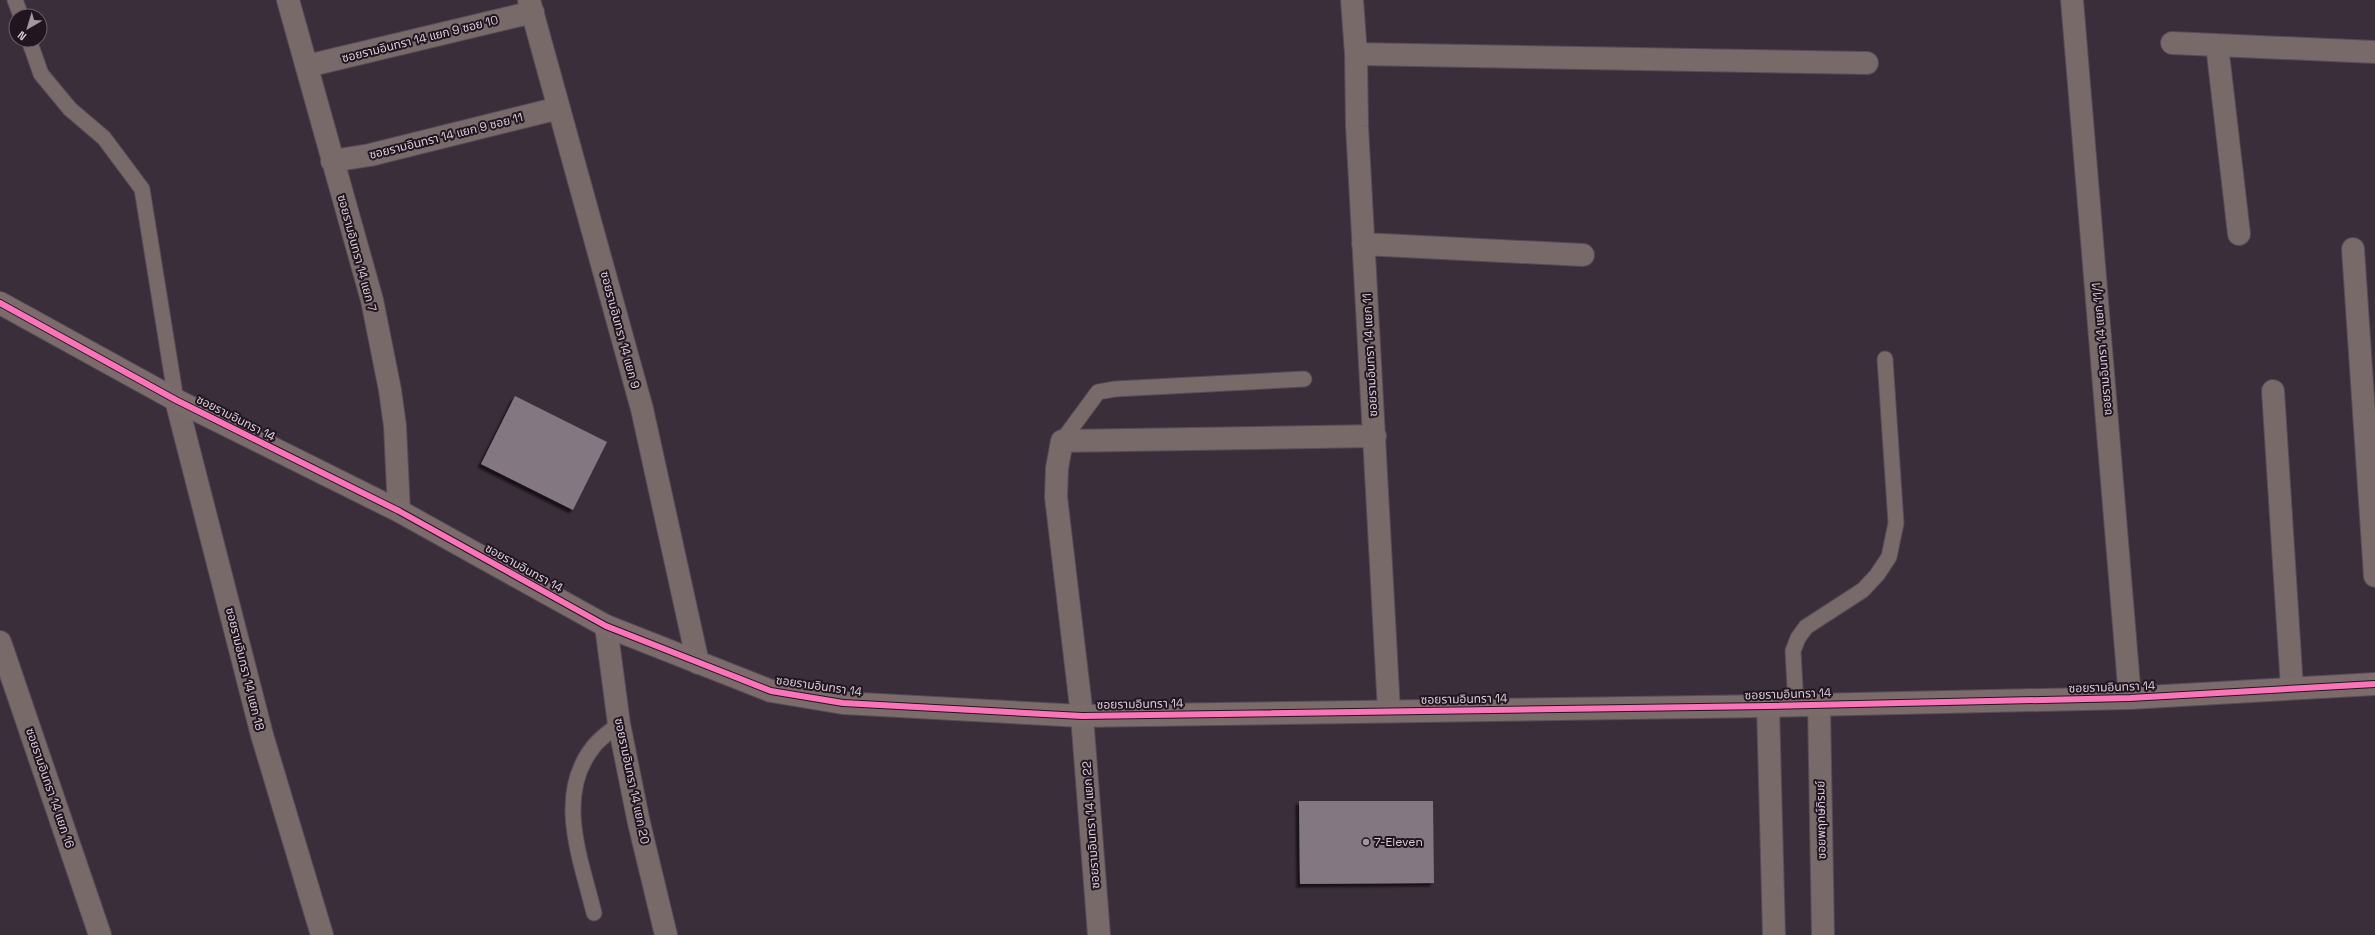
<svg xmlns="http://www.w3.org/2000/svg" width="2375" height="935" font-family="'Space Grotesk','Noto Sans Thai',sans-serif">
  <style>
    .building { fill: #837782; filter: url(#shadow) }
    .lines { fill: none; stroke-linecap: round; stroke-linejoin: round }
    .lane-casing { stroke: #574b57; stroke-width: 17 }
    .street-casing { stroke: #574b57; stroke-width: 24 }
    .secondary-casing { stroke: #574b57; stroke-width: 24 }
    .lane { stroke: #776a68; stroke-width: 15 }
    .street { stroke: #776a68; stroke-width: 22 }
    .secondary { stroke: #7c6b6b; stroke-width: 22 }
    .cycleway-casing { stroke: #211620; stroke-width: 8 }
    .cycleway { stroke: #fb73b8; stroke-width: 6 }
    .poi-dot { fill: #a395a2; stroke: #211620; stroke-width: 1.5 }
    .labels { text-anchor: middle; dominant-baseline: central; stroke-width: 4; stroke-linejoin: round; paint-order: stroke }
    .street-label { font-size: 12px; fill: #dbccda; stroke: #211620 }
    .poi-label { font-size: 12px; fill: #dbccda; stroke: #211620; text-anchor: start }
  </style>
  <defs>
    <filter id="shadow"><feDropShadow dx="-3.5" dy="3.5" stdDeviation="1" flood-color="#0009"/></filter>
  </defs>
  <rect width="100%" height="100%" fill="#3b2e3b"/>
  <path class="building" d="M515,396l92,46 -34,68 -92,-46z
    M1299,801h134l1,82 -134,1z"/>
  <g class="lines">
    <defs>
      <path id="lane" d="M15,0l6,16
        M29,40l12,34 29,35 34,29 38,51 34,211
        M1062,441l36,-49 17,-3 189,-10
        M1796,705l-3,-54 5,-13 8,-11 57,-37 14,-15 12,-18 7,-34 -11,-164
        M594,913c-13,-54 -40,-118 0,-167 6,-8 17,-15 25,-22"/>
      <path id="street" d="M288,0l84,300 18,90 5,36 4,85
        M529,0l113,409 56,254
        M1352,0l4,54 1,72 32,585
        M2072,0l58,698
        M2172,43l203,9
        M2217,45l22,189
        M1356,54l511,9
        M307,66l226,-54
        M332,161l38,-6 189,-47
        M1363,244l220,11
        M2353,249l22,327
        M2273,391l19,297
        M176,400l86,335 60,200
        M606,626l13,98 20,99 27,112
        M0,642l100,293
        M1819,704l4,231
        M1768,706l6,229
        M1099,935l-17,-219 -26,-219 1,-29 5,-27 313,-5"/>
      <path id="secondary" d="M0,303l176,97 223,111 207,115 165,65 72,12 239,13 686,-10 362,-8 245,-14"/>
    </defs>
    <use href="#lane" class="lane-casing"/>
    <use href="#street" class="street-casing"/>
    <use href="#secondary" class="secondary-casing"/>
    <use href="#lane" class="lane"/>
    <use href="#street" class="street"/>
    <use href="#secondary" class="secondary"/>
    <defs>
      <path id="cycleway" d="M0,303l176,97 223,111 207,115 165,65 72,12 239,13 686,-10 362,-8 245,-14"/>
    </defs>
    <use href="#cycleway" class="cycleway-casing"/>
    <use href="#cycleway" class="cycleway"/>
  </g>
  <circle class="poi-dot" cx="1366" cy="842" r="4"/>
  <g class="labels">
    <g class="street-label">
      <text transform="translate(420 39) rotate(-14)">ซอยรามอินทรา 14 แยก 9 ซอย 10</text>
      <text transform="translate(446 136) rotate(-14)">ซอยรามอินทรา 14 แยก 9 ซอย 11</text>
      <text transform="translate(357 253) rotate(75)">ซอยรามอินทรา 14 แยก 7</text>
      <text transform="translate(620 330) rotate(75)">ซอยรามอินทรา 14 แยก 9</text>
      <text transform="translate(2102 349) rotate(-95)">ซอยรามอินทรา 14 แยก 11/1</text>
      <text transform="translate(1370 355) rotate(-93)">ซอยรามอินทรา 14 แยก 11</text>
      <text transform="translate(236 418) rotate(27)">ซอยรามอินทรา 14</text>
      <text transform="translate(524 568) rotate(29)">ซอยรามอินทรา 14</text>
      <text transform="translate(245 669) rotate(76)">ซอยรามอินทรา 14 แยก 18</text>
      <text transform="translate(819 686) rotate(8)">ซอยรามอินทรา 14</text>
      <text transform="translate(2112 687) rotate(-2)">ซอยรามอินทรา 14</text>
      <text transform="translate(1788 694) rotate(-2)">ซอยรามอินทรา 14</text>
      <text transform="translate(1464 699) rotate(-1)">ซอยรามอินทรา 14</text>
      <text transform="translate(1140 704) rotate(-1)">ซอยรามอินทรา 14</text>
      <text transform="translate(632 781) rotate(78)">ซอยรามอินทรา 14 แยก 20</text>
      <text transform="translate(50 788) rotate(71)">ซอยรามอินทรา 14 แยก 16</text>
      <text transform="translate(1821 820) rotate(-91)">ซอยพฤกษ์ภิรมย์</text>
      <text transform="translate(1091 825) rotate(-94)">ซอยรามอินทรา 14 แยก 22</text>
    </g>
    <g class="poi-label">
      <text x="1374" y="842">7-Eleven</text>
    </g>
  </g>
  <g transform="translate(28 28) rotate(218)"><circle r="19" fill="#211620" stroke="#6b5f6a"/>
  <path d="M0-3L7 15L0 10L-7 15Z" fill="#a395a2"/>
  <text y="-6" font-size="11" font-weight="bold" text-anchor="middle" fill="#dbccda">N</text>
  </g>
</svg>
